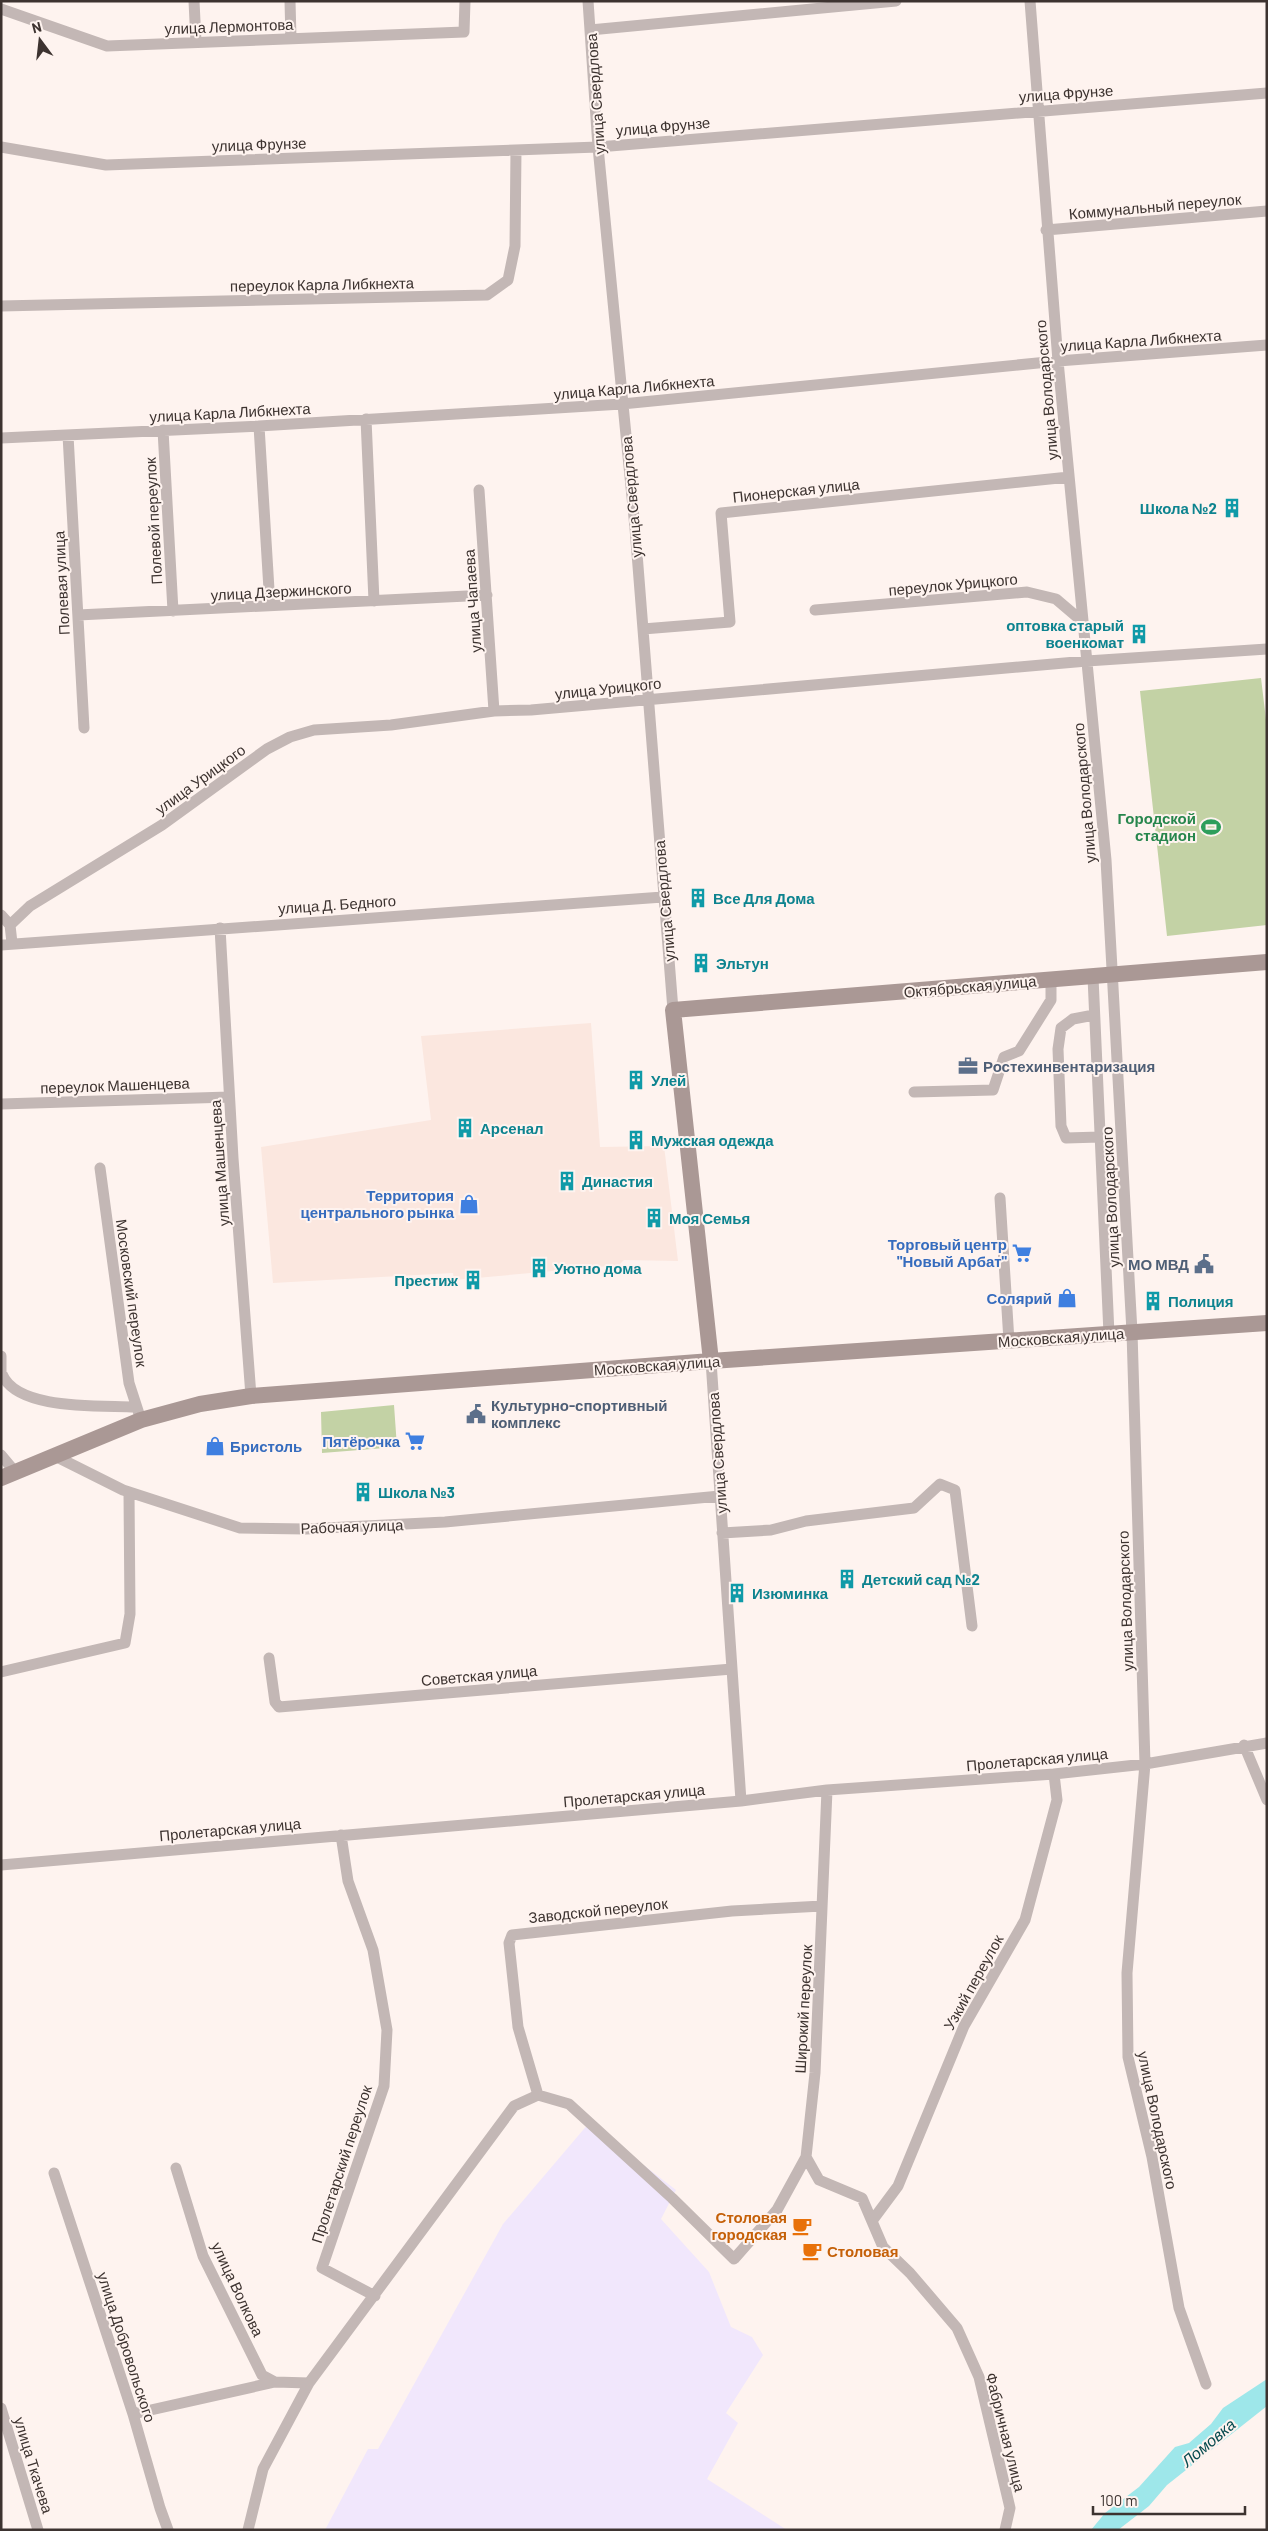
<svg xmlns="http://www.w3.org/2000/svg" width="1268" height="2531" font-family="Barlow,sans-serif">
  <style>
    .built { fill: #fbe7df }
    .industrial { fill: #f1e7fc }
    .green { fill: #c3d2a5 }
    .water { fill: #9ee7ea }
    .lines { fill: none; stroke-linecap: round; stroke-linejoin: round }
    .street { stroke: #c3b7b5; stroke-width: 11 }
    .secondary { stroke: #aa9895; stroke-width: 16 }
    .labels { text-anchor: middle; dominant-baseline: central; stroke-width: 4; stroke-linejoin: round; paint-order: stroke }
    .street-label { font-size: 15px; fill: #3d3330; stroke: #fef3ef }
    .culture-label { font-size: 15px; font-weight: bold; fill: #0d838f; stroke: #fef3ef; text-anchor: start }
    .leisure-label { font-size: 15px; font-weight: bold; fill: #27864d; stroke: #fef3ef; text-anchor: end }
    .service-label { font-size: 15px; font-weight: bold; fill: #4e5e75; stroke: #fef3ef; text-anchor: start }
    .shop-label { font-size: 15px; font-weight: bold; fill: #366cbe; stroke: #fef3ef; text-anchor: end }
    .food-label { font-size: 15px; font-weight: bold; fill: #c56008; stroke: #fef3ef; text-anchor: end }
    .water-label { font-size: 16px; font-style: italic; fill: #074b4f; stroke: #fef3ef }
  </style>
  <rect width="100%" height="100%" fill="#fef3ef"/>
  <path class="built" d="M591,1023l9,124 64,-1 14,115 -54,-1 -5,5 -165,15 -1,-7 -180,10 -12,-136 170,-27 -10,-84z"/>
  <path class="industrial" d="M589,2123l87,67 -15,29 48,53 22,55 21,10 11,18 -37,58 12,10 -31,56 80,51h-462l43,-81h10l125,-225z"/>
  <path class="green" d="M1261,678l6,50v197l-100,11 -27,-245z
    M394,1405l3,42 -75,6 -1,-41z"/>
  <path class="water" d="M1267,2379v27l-100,79 -18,21 -31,24h-27l14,-17 34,-26 36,-40 14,-4 22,-19 12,-16z"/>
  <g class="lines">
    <path class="street" d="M194,1l2,41
      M290,1l1,38
      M588,1l10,146 37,381 38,482
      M1030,1l28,360 48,499 26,472 13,432 -18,209 1,84 24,100 27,151 27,76
      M1,9l106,37 357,-14 1,-31
      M590,30l306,-29
      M1,147l105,18 492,-18 669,-54
      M1046,230l221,-19
      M1,306l486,-11 21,-15 7,-34 1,-96
      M366,419l8,182
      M259,426l11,180
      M163,430l10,181
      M68,435l16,293
      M1,438l258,-12 363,-22 436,-43 209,-16
      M479,490l15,221
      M815,610l212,-18 29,7 27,23
      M78,615l409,-20
      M643,629l87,-7 -9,-109 348,-36
      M1,915l9,10 2,18
      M10,925l20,-19 132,-81 105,-76 23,-12 24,-7 77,-5 103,-14 37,-1 556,-49 180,-12
      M220,928l13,230 18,238
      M1,945l662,-48
      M1093,977l16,357
      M1094,1015l-21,4 -12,9 -3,21 3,77 5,12 34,-1
      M914,1092l79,-2 11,-33 15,-6 32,-51v-20
      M1,1104l228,-7
      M100,1168l29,215 12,37
      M1000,1198l9,143
      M1,1356v19
      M711,1361l30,440
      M2,1374c15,37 100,31 133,33
      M1,1455l15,18
      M57,1457l66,33 117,38 66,1 139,-7 275,-26
      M722,1533l49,-3 35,-9 108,-13 26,-24 15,6 17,136
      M269,1658l6,44 4,5 453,-38
      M1,1672l124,-29 5,-29 -1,-122
      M1244,1745l23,55
      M827,1790l-12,283 -9,84 13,23 43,18 21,49 27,26 47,55 22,49 31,131 -5,22
      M341,1835l7,46 25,69 14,80 -3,56 -62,182 53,28
      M1,1865l740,-64 86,-11 227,-16 91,-10 122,-21
      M538,2095l-20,-68 -9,-84 3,-8 220,-24 90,-5
      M176,2168l27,88 59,119 13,7 34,1
      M54,2173l79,241 27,94 8,22
      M872,2221l26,-35 66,-160 61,-106 32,-120 -3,-26
      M1,2408l37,122
      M133,2414l142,-32
      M248,2530l15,-61 46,-86 205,-277 24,-11 31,9 103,94 62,61 43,-49 29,-53"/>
    <path class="secondary" d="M711,1361l-38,-351 594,-48
      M1,1478l140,-58 59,-16 51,-8 460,-35 556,-38"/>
  </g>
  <defs>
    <symbol id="building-bare" viewBox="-9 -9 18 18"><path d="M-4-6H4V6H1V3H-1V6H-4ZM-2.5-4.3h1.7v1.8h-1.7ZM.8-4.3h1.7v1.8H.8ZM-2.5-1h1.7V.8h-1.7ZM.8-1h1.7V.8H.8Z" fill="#0f9aa8" stroke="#fef3ef" stroke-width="2.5" paint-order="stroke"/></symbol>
    <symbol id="stadium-bare" viewBox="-9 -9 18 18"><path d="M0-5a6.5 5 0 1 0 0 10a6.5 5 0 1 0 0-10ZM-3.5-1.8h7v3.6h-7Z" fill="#2e9e5b" stroke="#fef3ef" stroke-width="2.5" paint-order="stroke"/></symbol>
    <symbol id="office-bare" viewBox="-9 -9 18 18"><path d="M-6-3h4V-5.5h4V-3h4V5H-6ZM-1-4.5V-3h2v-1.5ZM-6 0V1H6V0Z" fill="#5c6f8a" stroke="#fef3ef" stroke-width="2.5" paint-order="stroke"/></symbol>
    <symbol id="shop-bare" viewBox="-9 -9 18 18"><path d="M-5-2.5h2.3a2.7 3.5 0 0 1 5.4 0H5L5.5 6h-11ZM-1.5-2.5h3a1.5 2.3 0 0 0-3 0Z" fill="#3f7fe0" stroke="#fef3ef" stroke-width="2.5" paint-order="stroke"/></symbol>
    <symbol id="supermarket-bare" viewBox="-9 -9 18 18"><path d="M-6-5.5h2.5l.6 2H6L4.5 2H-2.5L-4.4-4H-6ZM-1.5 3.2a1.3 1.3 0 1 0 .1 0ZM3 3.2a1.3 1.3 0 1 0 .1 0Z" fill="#3f7fe0" stroke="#fef3ef" stroke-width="2.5" paint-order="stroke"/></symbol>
    <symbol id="civic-bare" viewBox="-9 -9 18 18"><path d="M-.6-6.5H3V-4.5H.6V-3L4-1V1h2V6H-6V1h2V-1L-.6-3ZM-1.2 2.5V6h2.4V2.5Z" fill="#5c6f8a" stroke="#fef3ef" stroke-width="2.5" paint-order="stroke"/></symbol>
    <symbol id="cafe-bare" viewBox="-9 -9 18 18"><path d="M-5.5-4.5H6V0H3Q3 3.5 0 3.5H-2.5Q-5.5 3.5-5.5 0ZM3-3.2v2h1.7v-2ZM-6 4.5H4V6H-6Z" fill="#e8710a" stroke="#fef3ef" stroke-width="2.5" paint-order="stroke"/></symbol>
  </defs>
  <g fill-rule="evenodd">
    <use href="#building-bare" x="1218" y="494" width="28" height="28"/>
    <use href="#building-bare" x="1125" y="620" width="28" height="28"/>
    <use href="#stadium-bare" x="1197" y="813" width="28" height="28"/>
    <use href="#building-bare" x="684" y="884" width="28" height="28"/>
    <use href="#building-bare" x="687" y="949" width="28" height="28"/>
    <use href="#office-bare" x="954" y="1052" width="28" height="28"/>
    <use href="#building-bare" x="622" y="1066" width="28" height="28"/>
    <use href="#building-bare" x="451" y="1114" width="28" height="28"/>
    <use href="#building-bare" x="622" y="1126" width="28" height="28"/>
    <use href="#building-bare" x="553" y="1167" width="28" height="28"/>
    <use href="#shop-bare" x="455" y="1190" width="28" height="28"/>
    <use href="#building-bare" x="640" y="1204" width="28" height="28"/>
    <use href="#supermarket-bare" x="1008" y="1239" width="28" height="28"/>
    <use href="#civic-bare" x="1190" y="1250" width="28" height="28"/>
    <use href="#building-bare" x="525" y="1254" width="28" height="28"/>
    <use href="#building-bare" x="459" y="1266" width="28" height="28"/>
    <use href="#shop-bare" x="1053" y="1284" width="28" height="28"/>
    <use href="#building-bare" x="1139" y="1287" width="28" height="28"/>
    <use href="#civic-bare" x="462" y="1400" width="28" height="28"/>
    <use href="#supermarket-bare" x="401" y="1427" width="28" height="28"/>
    <use href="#shop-bare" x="201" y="1432" width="28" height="28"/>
    <use href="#building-bare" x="349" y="1478" width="28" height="28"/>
    <use href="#building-bare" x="833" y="1565" width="28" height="28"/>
    <use href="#building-bare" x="723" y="1579" width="28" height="28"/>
    <use href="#cafe-bare" x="788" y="2212" width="28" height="28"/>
    <use href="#cafe-bare" x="798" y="2237" width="28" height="28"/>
  </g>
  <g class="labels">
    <g class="street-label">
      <text transform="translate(229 26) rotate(-2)">улица Лермонтова</text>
      <text transform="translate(1066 93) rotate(-4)">улица Фрунзе</text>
      <text transform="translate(595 94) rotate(-94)">улица Свердлова</text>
      <text transform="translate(663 126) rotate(-5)">улица Фрунзе</text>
      <text transform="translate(259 144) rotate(-2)">улица Фрунзе</text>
      <text transform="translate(1155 206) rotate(-5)">Коммунальный переулок</text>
      <text transform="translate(322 284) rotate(-1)">переулок Карла Либкнехта</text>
      <text transform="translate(1141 340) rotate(-4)">улица Карла Либкнехта</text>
      <text transform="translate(634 387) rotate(-5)">улица Карла Либкнехта</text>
      <text transform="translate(1046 390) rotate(-95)">улица Володарского</text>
      <text transform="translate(230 412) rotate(-3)">улица Карла Либкнехта</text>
      <text transform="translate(796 490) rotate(-6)">Пионерская улица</text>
      <text transform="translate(631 497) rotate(-95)">улица Свердлова</text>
      <text transform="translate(153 521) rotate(-93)">Полевой переулок</text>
      <text transform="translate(61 583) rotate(-93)">Полевая улица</text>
      <text transform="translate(953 584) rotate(-5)">переулок Урицкого</text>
      <text transform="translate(281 591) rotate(-3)">улица Дзержинского</text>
      <text transform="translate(472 601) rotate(-94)">улица Чапаева</text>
      <text transform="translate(608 688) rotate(-6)">улица Урицкого</text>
      <text transform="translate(200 779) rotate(-36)">улица Урицкого</text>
      <text transform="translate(1084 793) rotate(-95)">улица Володарского</text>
      <text transform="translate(664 901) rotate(-95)">улица Свердлова</text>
      <text transform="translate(337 904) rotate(-4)">улица Д. Бедного</text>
      <text transform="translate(970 986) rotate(-5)">Октябрьская улица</text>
      <text transform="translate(115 1085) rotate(-2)">переулок Машенцева</text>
      <text transform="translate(219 1163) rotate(-94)">улица Машенцева</text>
      <text transform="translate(1110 1197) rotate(-93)">улица Володарского</text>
      <text transform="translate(132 1293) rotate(82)">Московский переулок</text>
      <text transform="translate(1061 1337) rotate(-4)">Московская улица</text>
      <text transform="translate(657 1365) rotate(-4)">Московская улица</text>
      <text transform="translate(717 1453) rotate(-94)">улица Свердлова</text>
      <text transform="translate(352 1526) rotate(-2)">Рабочая улица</text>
      <text transform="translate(1125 1601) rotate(-92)">улица Володарского</text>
      <text transform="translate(479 1675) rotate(-5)">Советская улица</text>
      <text transform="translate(1037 1759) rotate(-5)">Пролетарская улица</text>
      <text transform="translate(634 1795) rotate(-5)">Пролетарская улица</text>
      <text transform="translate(230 1829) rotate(-5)">Пролетарская улица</text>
      <text transform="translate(598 1910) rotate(-6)">Заводской переулок</text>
      <text transform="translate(973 1982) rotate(-61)">Узкий переулок</text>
      <text transform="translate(803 2009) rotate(-87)">Широкий переулок</text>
      <text transform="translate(1158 2120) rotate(78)">улица Володарского</text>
      <text transform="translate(341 2164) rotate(-72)">Пролетарский переулок</text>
      <text transform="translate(238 2289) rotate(65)">улица Волкова</text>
      <text transform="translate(127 2347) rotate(72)">улица Добровольского</text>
      <text transform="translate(1006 2432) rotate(76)">Фабричная улица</text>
      <text transform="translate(34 2465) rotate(73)">улица Ткачева</text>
    </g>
    <g class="culture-label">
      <text x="1217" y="508" text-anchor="end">Школа №2</text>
      <text x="1124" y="625" text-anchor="end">оптовка старый<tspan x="1124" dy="17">военкомат</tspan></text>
      <text x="713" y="898">Все Для Дома</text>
      <text x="716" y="963">Эльтун</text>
      <text x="651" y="1080">Улей</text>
      <text x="480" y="1128">Арсенал</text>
      <text x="651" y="1140">Мужская одежда</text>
      <text x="582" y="1181">Династия</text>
      <text x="669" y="1218">Моя Семья</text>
      <text x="554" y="1268">Уютно дома</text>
      <text x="458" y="1280" text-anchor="end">Престиж</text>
      <text x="1168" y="1301">Полиция</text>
      <text x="378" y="1492">Школа №3</text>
      <text x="862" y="1579">Детский сад №2</text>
      <text x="752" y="1593">Изюминка</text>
    </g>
    <g class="leisure-label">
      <text x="1196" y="818">Городской<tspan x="1196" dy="17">стадион</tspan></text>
    </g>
    <g class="service-label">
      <text x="983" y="1066">Ростехинвентаризация</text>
      <text x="1189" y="1264" text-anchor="end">МО МВД</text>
      <text x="491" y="1405">Культурно-спортивный<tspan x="491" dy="17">комплекс</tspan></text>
    </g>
    <g class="shop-label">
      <text x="454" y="1195">Территория<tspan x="454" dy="17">центрального рынка</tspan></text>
      <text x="1007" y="1244">Торговый центр<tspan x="1007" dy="17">"Новый Арбат"</tspan></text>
      <text x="1052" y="1298">Солярий</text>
      <text x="400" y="1441">Пятёрочка</text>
      <text x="230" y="1446" text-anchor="start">Бристоль</text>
    </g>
    <g class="food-label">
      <text x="787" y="2217">Столовая<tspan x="787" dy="17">городская</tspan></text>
      <text x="827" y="2251" text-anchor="start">Столовая</text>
    </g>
    <g class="water-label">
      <text transform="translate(1208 2442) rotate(-40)">Ломовка</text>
    </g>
  </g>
  <rect width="1268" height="2531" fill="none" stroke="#3d3330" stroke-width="5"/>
  <g transform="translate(40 40) rotate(345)" stroke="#fef3ef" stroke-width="4" paint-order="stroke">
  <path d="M0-4L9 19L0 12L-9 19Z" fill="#3d3330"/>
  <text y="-8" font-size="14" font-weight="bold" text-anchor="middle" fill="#3d3330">N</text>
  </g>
  <path d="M1093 2506v8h152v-8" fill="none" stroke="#3d3330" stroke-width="2.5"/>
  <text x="1100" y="2506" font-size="15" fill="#3d3330" stroke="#fef3ef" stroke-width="4" paint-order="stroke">100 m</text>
</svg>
